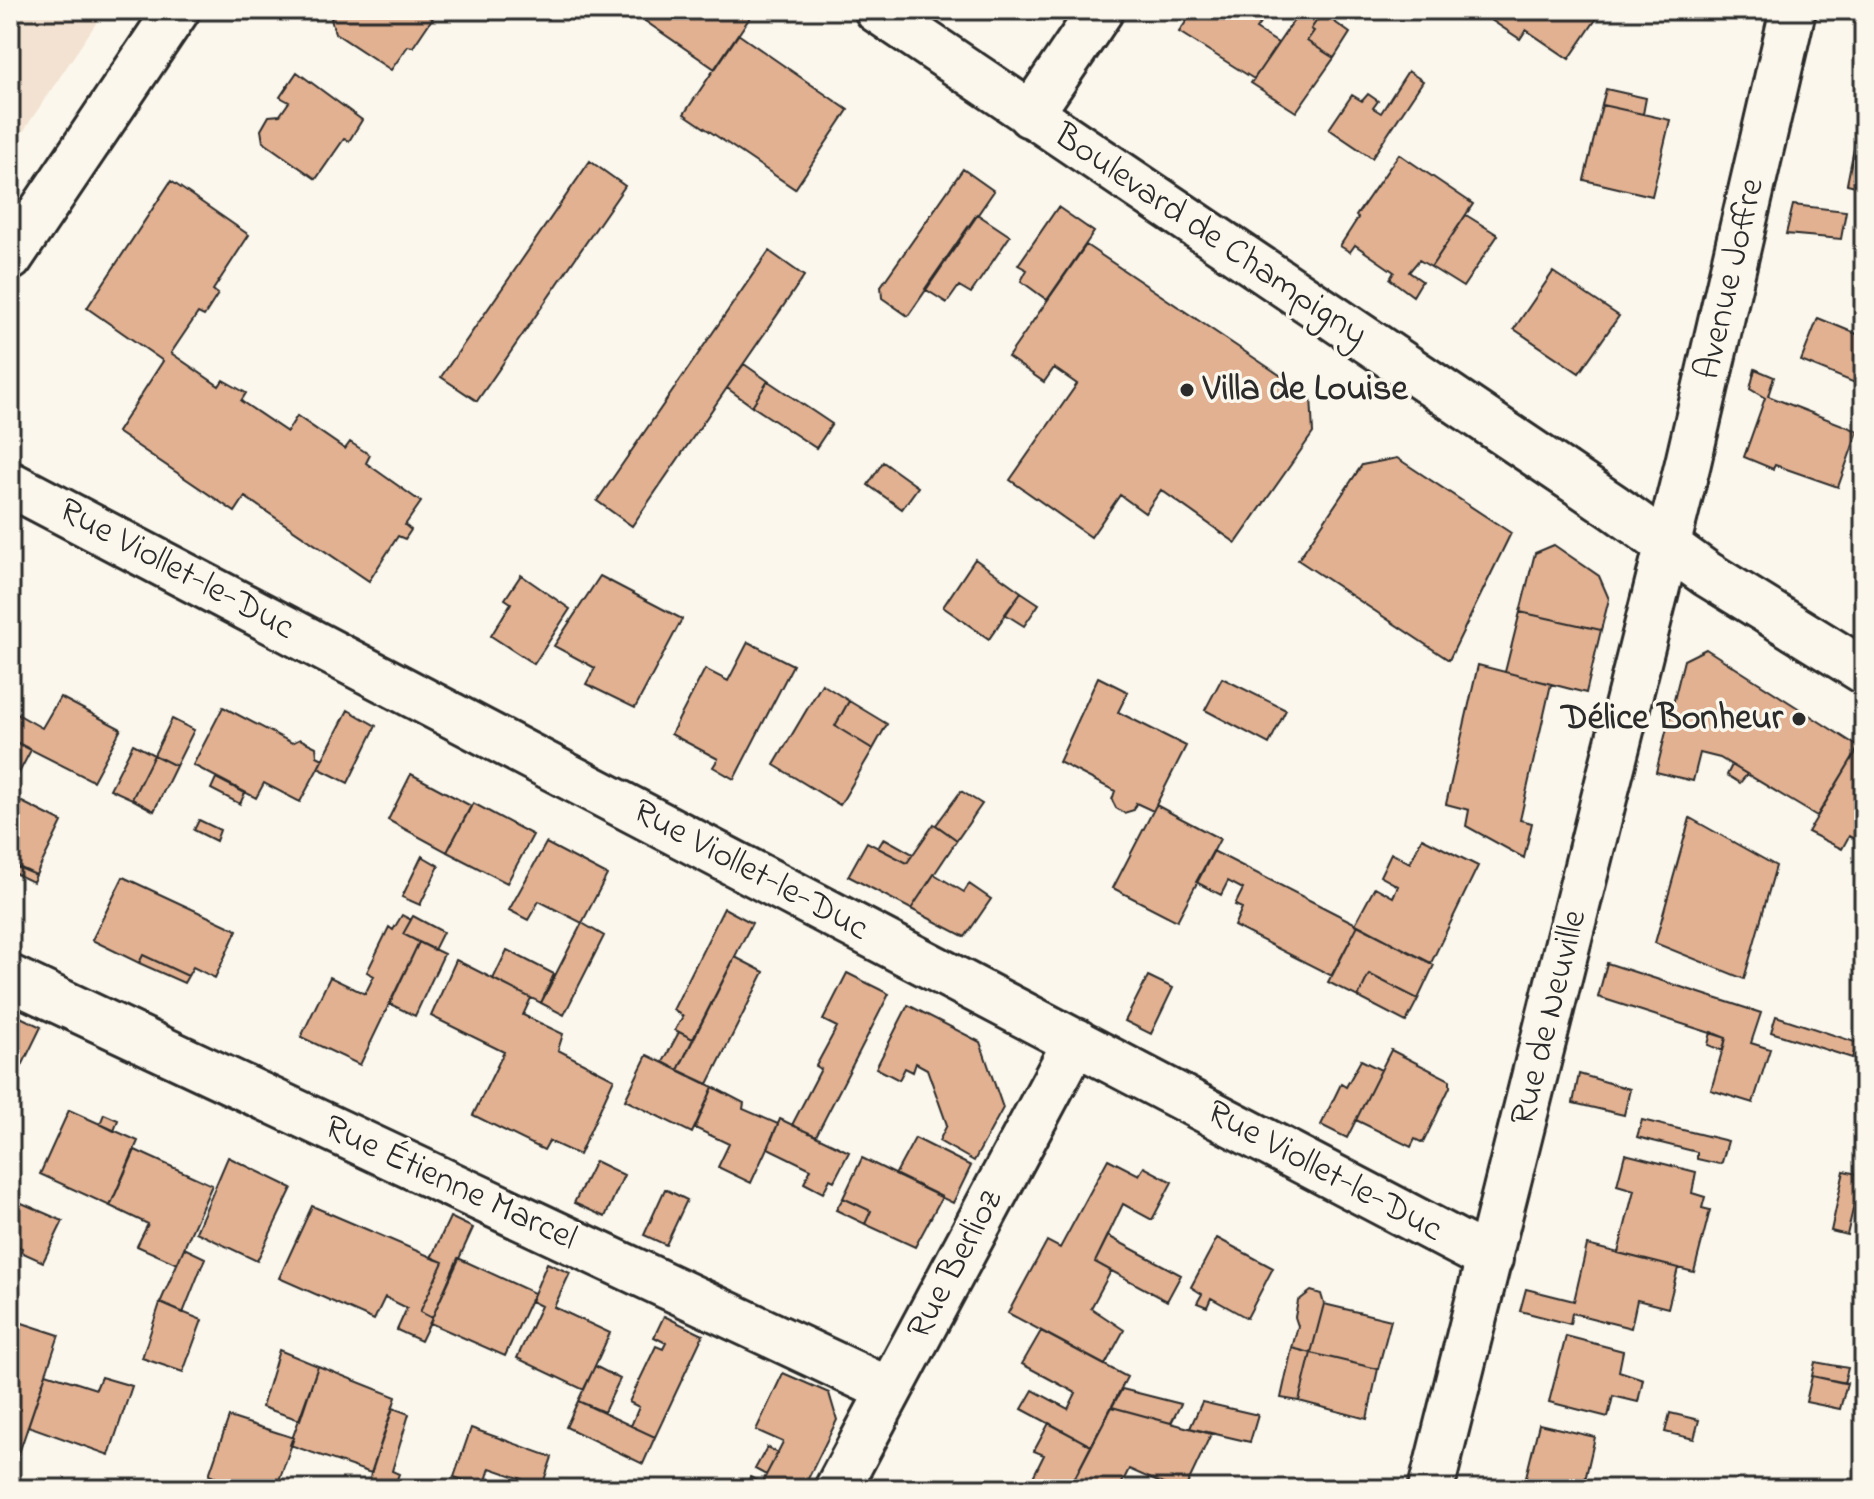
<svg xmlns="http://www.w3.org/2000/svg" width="1874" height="1499" font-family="'Indie Flower',sans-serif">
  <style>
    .built { fill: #f3e2d1 }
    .building { fill: #e1b192; stroke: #2b2b2b; stroke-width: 2 }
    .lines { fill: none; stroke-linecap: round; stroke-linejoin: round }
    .minor-casing { stroke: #2b2b2b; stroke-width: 50 }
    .major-casing { stroke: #2b2b2b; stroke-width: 50 }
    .minor { stroke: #fbf7ec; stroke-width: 44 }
    .major { stroke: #fbf7ec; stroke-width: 44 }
    .poi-dot { fill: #2b2b2b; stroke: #fbf7ec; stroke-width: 3 }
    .labels { text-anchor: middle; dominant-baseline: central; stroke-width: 7; stroke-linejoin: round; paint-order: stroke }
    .street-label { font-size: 36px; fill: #2b2b2b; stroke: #fbf7ec }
    .poi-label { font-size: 36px; font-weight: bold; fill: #2b2b2b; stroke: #fbf7ec; text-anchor: start }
  </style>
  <rect width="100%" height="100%" fill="#fbf7ec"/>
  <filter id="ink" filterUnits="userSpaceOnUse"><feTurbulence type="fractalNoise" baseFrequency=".0125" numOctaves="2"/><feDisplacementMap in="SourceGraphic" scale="16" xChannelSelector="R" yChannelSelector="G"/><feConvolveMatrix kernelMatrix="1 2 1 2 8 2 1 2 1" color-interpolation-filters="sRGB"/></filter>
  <g filter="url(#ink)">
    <path class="built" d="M10,10h95l-95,141z"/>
    <path class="building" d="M337,10h101l-25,37 -5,-1 -17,24 -56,-37 -4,-14z
      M629,10h126l-40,59z
      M1181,10h89l-14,19 22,14 -24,36 -75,-47 11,-16z
      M1301,10h17l4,3 -11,16 3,2 -7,10 27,17 -38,54 -45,-29z
      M1476,10h119l6,2 -32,47 -43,-29 -6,9z
      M1322,13l28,20 -16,25 -27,-17 7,-10 -3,-2z
      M738,34l110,76 -53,79 -111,-75z
      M1408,71l15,10 -51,77 -43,-29 23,-34 10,6 6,-7 10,7 -5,7 8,5z
      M297,72l65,48 -13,21 -5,-2 -28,40 -53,-37 -2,-12 8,-14 11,-1 9,-13 -9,-5z
      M1606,89l40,9 -3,16 -41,-9z
      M1602,105l68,15 -18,76 -68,-16z
      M1858,128l6,2v58l-17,-4z
      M1399,154l74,50 -42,63 -12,-7 -10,12 13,9 -9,15 -23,-17 4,-7 -39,-27 -5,7 -10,-6 18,-28 -2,-2z
      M590,161l35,25 -148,215 -36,-24z
      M963,169l31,22 -86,125 -26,-18 -1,-12z
      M171,181l78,54 -36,55 5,4 -14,22 -6,-3 -27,40 48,33 4,-6 23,13 -5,8 46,31 10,-16 48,33 5,-7 20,13 -4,8 55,39 -16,23 6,5 -6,9 -7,-3 -29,45 -124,-84 -10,15 -118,-80 46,-71 -76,-53z
      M1793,205l53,6 -5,28 -55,-5z
      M1058,207l36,25 -47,68 -26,-19 6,-11 -9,-5z
      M977,214l33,22 -39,57 -12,-7 -12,17 -22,-14z
      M1466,215l32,20 -35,52 -32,-20z
      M1086,245l225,151 2,37 -77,110 -75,-53 -16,23 -25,-18 -29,42 -81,-57 67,-96 -23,-16 -10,14 -36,-25z
      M769,251l35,25 -172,250 -35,-25z
      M1553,272l66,44 -40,57 -65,-44z
      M1818,318l46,19v42h-2l-2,6 -59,-24z
      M744,364l24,17 -16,25 -25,-18z
      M1755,369l19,8 -6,19 90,35 -20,56 -63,-22 -2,4 -29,-12 21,-59 -15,-9z
      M768,381l64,43 -16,24 -64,-42z
      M1397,458l114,75 -62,127 -151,-100 64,-95z
      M883,462l35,25 -16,22 -34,-24z
      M1554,545l45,31 10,23 -8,31 -81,-18 15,-59z
      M975,559l46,33 -32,47 -46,-32z
      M521,575l49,34 -36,55 -43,-28 20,-33 -6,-4z
      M600,576l82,43 -47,89 -49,-24 9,-16 -41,-22z
      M1021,592l18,12 -15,22 -19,-12z
      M1520,612l81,18 -15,63 -81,-21z
      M748,642l45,23 -59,114 -21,-12 5,-8 -47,-25 34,-65 23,12z
      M1706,649l153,98 -42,69 -97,-58 -20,-5 -7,28 -37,-9 28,-112z
      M1478,665l73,19 -31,136 12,3 -8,35 -58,-32 3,-16 -23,-6z
      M1098,677l30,15 -10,20 68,34 -33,65 -17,-8 -2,7 -10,3 -8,-5 -4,-8 3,-9 -56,-29z
      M1222,678l64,32 -17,34 -64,-34z
      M822,684l27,17 -14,25 38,23 -33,56 -66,-40z
      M60,697l61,32 -28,52 -83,-42v-29l32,18z
      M849,701l38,23 -14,25 -38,-23z
      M223,707l69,36 8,-4 16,8 1,9 6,3 -23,43 -36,-19 -8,15 -63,-33z
      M348,710l28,16 -28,57 -30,-15z
      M172,719l22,11 -18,36 -22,-11z
      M10,739l21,11 -21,40z
      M133,744l21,11 -22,44 -22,-10z
      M1859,747l5,2v95l-15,-8 -7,13 -34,-17z
      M154,755l22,11 -22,45 -22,-12z
      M1732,765l15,9 -7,9 -13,-8z
      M411,774l60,32 -24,46 -59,-32z
      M216,778l29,15 -5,11 -29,-15z
      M961,791l21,13 -25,36 -21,-15z
      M10,796l52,26 -26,53 -26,-11z
      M473,803l60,32 -26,48 -60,-31z
      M1156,805l64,34 -43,82 -64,-33z
      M1690,818l86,48 -32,113 -89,-36z
      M199,820l21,10 -4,11 -22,-11z
      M934,824l23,16 -46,69 -63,-33 19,-34 40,21z
      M884,838l29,16 -6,9 -29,-15z
      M1422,838l56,28 -47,97 -76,-39 20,-37 18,10 5,-11 -18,-10 11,-23 19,10z
      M546,843l61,32 -25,48 -43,-22 -11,19 -19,-10z
      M1213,851l145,74 -26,51 -98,-50 8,-18 -7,-3 8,-16 -15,-8 -7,14 -25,-13z
      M422,856l17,10 -19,39 -18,-8z
      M10,863l26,12 -3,7 -23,-11z
      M934,874l30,18 5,-8 22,15 -26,38 -54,-28z
      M123,877l114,53 -22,48 -22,-11 -5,9 -45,-21 -4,8 -47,-23z
      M724,908l28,15 -59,116 -18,-9 8,-14 -10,-6z
      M402,915l9,5 -8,14 16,8 -59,123 -59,-28 29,-60 35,17 9,-18 -7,-4 22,-45 4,3z
      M413,916l30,16 -9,18 -31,-16z
      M582,923l22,13 -40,79 -23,-12z
      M1358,925l76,40 -16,34 -49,-25 -11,23 -30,-15z
      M419,942l25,12 -29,62 -25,-12z
      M507,950l47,24 -13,29 -48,-24z
      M143,955l45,21 -4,7 -45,-20z
      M735,957l29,15 -56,112 -30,-14z
      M456,960l75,38 -8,17 40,19 -5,16 56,29 -35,76 -30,-14 -5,9 -71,-35 31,-63 -73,-36z
      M1607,963l154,50 -10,30 19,6 -17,54 -42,-13 15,-52 -128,-41z
      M847,973l42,21 -73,142 -24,-11 29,-56 -5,-3 21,-39 -14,-7z
      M1369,974l49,25 -12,23 -48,-25z
      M1148,976l25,12 -22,46 -26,-13z
      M908,1005l72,37 23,66 -29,53 -35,-20 8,-16 -20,-56 -11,-6 -3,9 -8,-4 -6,12 -23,-12z
      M12,1013l29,14 -22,45 -9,-4z
      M1776,1016l82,27 -6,15 -81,-26z
      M679,1032l14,7 -15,31 -15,-8z
      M1711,1032l15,6 -3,13 -15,-6z
      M1391,1050l59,30v7l-27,56 -8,-4 -4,8 -55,-27z
      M647,1055l66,32 -21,46 -67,-33z
      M1361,1060l20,10 -34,68 -26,-13 20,-41 5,3z
      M1579,1074l51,15 -6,26 -51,-12z
      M713,1087l31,16 -1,6 35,15 -27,59 -33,-16 11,-23 -34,-16z
      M69,1110l69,31 -28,65 -70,-32z
      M104,1114l14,6 -4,11 -14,-7z
      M780,1119l69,33 -15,29 -4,-2 -7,14 -19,-10 7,-14 -43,-21z
      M1642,1120l86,21 -6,21 -3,2 -22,-5v-7l-60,-15z
      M915,1138l56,28 -18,37 -58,-28z
      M135,1150l77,35 -35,79 -40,-18 11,-22 -38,-18z
      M1625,1154l71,18 -4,21 13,4 -3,11 8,2 -16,62 -76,-19 16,-63 -17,-5z
      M228,1157l64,31 -35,73 -61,-29z
      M862,1158l80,39 -27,50 -50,-23 6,-13 -28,-13z
      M1108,1159l31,16 5,-8 28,15 -20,38 -29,-16 -28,58 16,9 -20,37 33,22 -19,35 -97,-52 39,-72 13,7z
      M595,1161l29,14 -19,42 -31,-14z
      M1844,1171l17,4 -14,60 -16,-4z
      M665,1189l22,11 -21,45 -22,-10z
      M10,1198l53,23 -20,41 -22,-10 1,-4 -12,-5z
      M843,1198l28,13 -6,13 -29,-14z
      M312,1206l131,56 -23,50 12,6 -11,23 -24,-11 10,-22 -22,-11 -11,23 -95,-42z
      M450,1217l23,11 -41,90 -12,-6 23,-50 -12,-4z
      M1108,1236l73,39 -14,26 -72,-39z
      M1217,1238l56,30 -26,50 -36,-20 -4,9 -10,-4 5,-9 -11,-7z
      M1587,1245l91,23 -10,40 -31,-8 -6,28 -59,-15 -2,11 -50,-13 6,-22 48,12z
      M184,1248l21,10 -22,55 -23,-10z
      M458,1258l76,35 -29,63 -75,-33z
      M547,1263l23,10 -16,34 56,26 -26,57 -67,-32 24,-52 -10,-5z
      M1311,1291l10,3 3,10 -13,49 -19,-5 6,-22 -3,-9 3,-16z
      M160,1303l42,17 -19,52 -41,-14z
      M1324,1304l67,16 -13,49 -67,-16z
      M664,1316l39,19 -48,102 -24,-11 8,-19 -10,-5 27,-56 7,3 3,-6 -12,-6z
      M10,1319l49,16 -43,127 -6,-2z
      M1041,1331l86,46 -36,69 -69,-37 11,-19 35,19 8,-16 -54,-29z
      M1566,1336l57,15 -4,20 24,8 -5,23 -25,-6 -5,21 -59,-15z
      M1292,1348l19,5 -12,48 -18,-3z
      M279,1350l39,16 -18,54 -38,-13z
      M1311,1353l67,16 -11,50 -68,-18z
      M1815,1362l33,6 -4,15 -32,-7z
      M318,1366l78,31 -25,76 -81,-28z
      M595,1366l25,13 -16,33 -26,-11z
      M46,1373l50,16 5,-12 31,9 -23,69 -81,-29z
      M783,1373l46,20 8,27 -34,69h-44l24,-47 -27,-12z
      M1812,1376l35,7 -7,26 -34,-7z
      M1122,1389l59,15 -10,19 -59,-16z
      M578,1401l77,36 -12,27 -77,-37z
      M1202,1402l56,13 -8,27 -60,-14z
      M1112,1407l99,27 -26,55h-11l-45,-20 -10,20h-50z
      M393,1408l16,6 -17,57 7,3 -6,15h-27z
      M1670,1413l29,7 -5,19 -29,-7z
      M229,1417l65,21 -18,51h-31l-36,-14z
      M1049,1423l42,23 -22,43h-42l17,-34 -10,-4z
      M1539,1424l56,13 -12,52h-60z
      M471,1428l81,29 -11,32h-22l3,-10 -32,-11 -6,19 -30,-10z
      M767,1447l11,6 -12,22 -11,-6z
      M750,1477l12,6 -3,6h-14z
      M1307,1480l26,9h-29z"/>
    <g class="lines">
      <defs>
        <path id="minor" d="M1030,115l71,-105
          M10,258l167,-248
          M10,484l1480,775
          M10,978l879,412
          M837,1489l239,-448
          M1431,1489l257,-1026 105,-453"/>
        <path id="major" d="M877,10l737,497 93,67 157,97"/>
      </defs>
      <use href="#minor" class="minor-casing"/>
      <use href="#major" class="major-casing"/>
      <use href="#minor" class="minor"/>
      <use href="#major" class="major"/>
    </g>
  </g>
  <g class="poi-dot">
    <circle cx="1187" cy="390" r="8"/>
    <circle cx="1799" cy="719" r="8"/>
  </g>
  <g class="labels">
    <g class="street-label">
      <text transform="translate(1210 236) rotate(34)">Boulevard de Champigny</text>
      <text transform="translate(1731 279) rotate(-77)">Avenue Joffre</text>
      <text transform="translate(176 570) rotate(28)">Rue Viollet-le-Duc</text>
      <text transform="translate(750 871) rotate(28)">Rue Viollet-le-Duc</text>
      <text transform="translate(1550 1018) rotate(-76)">Rue de Neuville</text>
      <text transform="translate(1324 1172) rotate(28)">Rue Viollet-le-Duc</text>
      <text transform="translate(450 1184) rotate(25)">Rue Étienne Marcel</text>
      <text transform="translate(956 1265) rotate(-62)">Rue Berlioz</text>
    </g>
    <g class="poi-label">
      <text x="1203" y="390">Villa de Louise</text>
      <text x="1783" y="719" text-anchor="end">Délice Bonheur</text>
    </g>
  </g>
  <rect width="1874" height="1499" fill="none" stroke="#fbf7ec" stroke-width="40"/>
  <rect x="20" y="20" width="1834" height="1459" fill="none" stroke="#2b2b2b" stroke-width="3" filter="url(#ink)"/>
</svg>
